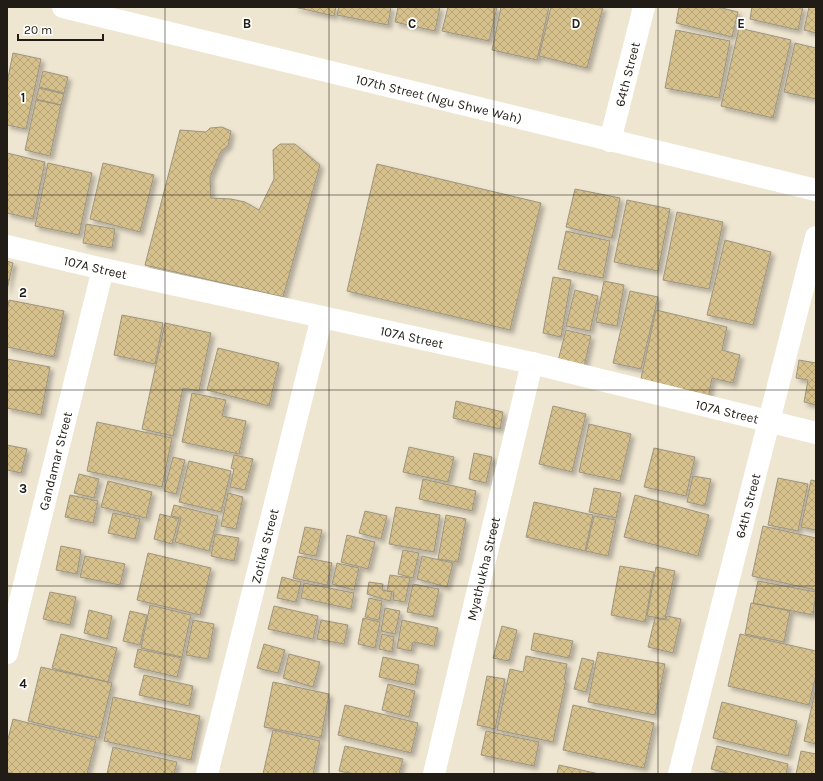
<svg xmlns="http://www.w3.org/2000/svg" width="823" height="781" font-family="Karla,sans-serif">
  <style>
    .building { fill: url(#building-cross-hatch); stroke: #9d9582; filter: url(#shadow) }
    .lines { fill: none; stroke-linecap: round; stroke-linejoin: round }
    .street { stroke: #fff; stroke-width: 22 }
    .secondary { stroke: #fff; stroke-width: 22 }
    .grid { fill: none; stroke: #211d16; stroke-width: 1; stroke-opacity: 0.55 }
    .labels { text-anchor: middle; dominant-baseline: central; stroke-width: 3.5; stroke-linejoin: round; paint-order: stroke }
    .street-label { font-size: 13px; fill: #211d16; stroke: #fff }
    .grid-label { font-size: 13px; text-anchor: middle; font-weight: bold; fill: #211d16; stroke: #fff; stroke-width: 3.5; stroke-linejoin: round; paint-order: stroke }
  </style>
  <defs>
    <pattern id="building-cross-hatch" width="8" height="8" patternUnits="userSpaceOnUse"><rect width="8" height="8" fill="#d6c08b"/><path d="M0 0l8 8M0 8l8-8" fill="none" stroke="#b7a577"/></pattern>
    <filter id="shadow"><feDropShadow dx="3.5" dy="3.5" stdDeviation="2" flood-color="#0004"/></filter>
  </defs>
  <rect width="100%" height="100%" fill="#efe6d1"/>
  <path class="building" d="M294,7h42l-2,9z
    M339,7h52l-3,18 -51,-10z
    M398,7h42l-5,24 -40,-9z
    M448,7h49l-8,34 -47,-10z
    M501,7h48l-12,53 -45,-10z
    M551,7h52l-16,61 -48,-12z
    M679,7h39l20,5 -6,25 -56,-14z
    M752,7h51l-5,23 -48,-11z
    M809,7h7v26l-12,-3z
    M739,28l52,12 -18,78 -52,-12z
    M676,30l54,11 -11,57 -54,-10z
    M795,43l21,5v51l-32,-7z
    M13,53l28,6 -15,70 -19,-4v-42z
    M43,71l25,6 -4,16 -25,-6z
    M39,88l25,6 -3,11 -25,-6z
    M36,100l25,5 -11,51 -25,-6z
    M222,127l9,4 -3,15 -7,5 -11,26 1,21 20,1 14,3 14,8 15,-31 -1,-29 7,-6h15l25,21 -37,132 -138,-32 35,-135 26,2 4,-4z
    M7,153l38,9 -12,57 -26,-6z
    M48,163l44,10 -13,62 -44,-9z
    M103,163l51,12 -14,57 -50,-13z
    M377,164l164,39 -31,127 -163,-39z
    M575,189l45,9 -8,40 -46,-11z
    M627,200l43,9 -12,62 -44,-9z
    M677,212l46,10 -14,67 -46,-9z
    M86,224l29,5 -3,19 -29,-5z
    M566,231l44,10 -7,37 -45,-9z
    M725,240l46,12 -18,73 -46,-10z
    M7,261l6,2 -6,27z
    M553,277l18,3 -10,57 -18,-4z
    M604,281l20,4 -7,41 -21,-4z
    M575,290l23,6 -8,35 -24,-5z
    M630,291l28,6 -17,72 -28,-6z
    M9,300l55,11 -10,46 -47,-10v-35z
    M656,310l71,17 -5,23 18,5 -7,28 -21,-5 -4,21 -68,-16z
    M122,315l41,8 -8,41 -41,-9z
    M165,323l46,10 -12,58 -16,-3 -10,48 -31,-7z
    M566,330l25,6 -7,31 -26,-6z
    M218,348l61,15 -10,43 -62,-16z
    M7,359l43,8 -9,48 -34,-7z
    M799,360l17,3v42l-12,-3 4,-22 -12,-2z
    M192,393l34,7 -4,16 24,5 -7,33 -57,-12z
    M456,401l47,11 -3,17 -47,-11z
    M553,406l33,8 -14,58 -33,-8z
    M97,422l75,16 -10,49 -75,-16z
    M589,424l42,10 -11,47 -41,-9z
    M7,445l20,4 -6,24 -14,-3z
    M409,447l45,10 -6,25 -45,-10z
    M654,448l41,9 -9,39 -42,-9z
    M474,453l18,4 -6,26 -17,-4z
    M234,455l19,4 -8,31 -15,-3 4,-18 -3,-1z
    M173,457l12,3 -9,34 -12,-3z
    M189,461l42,10 -10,41 -42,-10z
    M79,474l20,5 -5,19 -20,-5z
    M693,476l18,3 -6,27 -18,-4z
    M778,478l30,6 -10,47 -30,-6z
    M423,479l53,12 -4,20 -53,-12z
    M811,480l5,1v49l-15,-3z
    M108,481l44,11 -6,26 -45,-11z
    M594,488l27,5 -5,25 -27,-6z
    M228,493l15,4 -7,32 -15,-3z
    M70,495l28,6 -5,22 -28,-6z
    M635,495l74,20 -11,41 -74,-19z
    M534,502l59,13 -8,36 -59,-14z
    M174,505l44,11 -9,35 -34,-9 6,-24 -10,-2z
    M396,507l44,8 -6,37 -45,-8z
    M365,511l22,5 -6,23 -22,-6z
    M113,513l27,6 -5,20 -27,-6z
    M160,514l19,5 -7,25 -18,-5z
    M446,515l20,4 -8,43 -20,-3z
    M594,516l22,4 -8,36 -22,-5z
    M763,526l53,12v52l-64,-14z
    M305,527l17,3 -6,26 -17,-3z
    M215,534l24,4 -5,23 -23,-5z
    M347,535l28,7 -7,27 -27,-7z
    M61,546l20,4 -4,24 -21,-4z
    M403,550l16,3 -6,25 -15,-4z
    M148,553l63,15 -11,47 -63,-15z
    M85,556l40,8 -5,21 -40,-8z
    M298,556l34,7 -5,22 -34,-7z
    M422,556l31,7 -6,24 -30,-8z
    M337,563l22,5 -5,22 -22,-6z
    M620,566l34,6 -9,50 -34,-7z
    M656,567l19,4 -10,48 -18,-3z
    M390,575l20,3 -5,24 -12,-2 1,-8 -7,-1z
    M282,577l19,5 -5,20 -19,-4z
    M758,581l58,11 -3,23 -60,-12z
    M369,582l14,2 -1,6 10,2 -2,9 -23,-7z
    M304,583l50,10 -3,16 -50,-11z
    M413,584l26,5 -6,28 -26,-5z
    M50,592l26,5 -6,28 -27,-6z
    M369,598l13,3 -3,19 -14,-3z
    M751,603l39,8 -6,31 -39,-8z
    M150,605l41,10 -9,42 -41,-9z
    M274,606l44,10 -5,23 -45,-10z
    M385,608l15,3 -5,23 -14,-3z
    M89,610l23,6 -5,23 -23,-6z
    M130,611l17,4 -7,30 -17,-4z
    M667,616l14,3 -8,34 -25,-6 7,-29 11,2z
    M363,618l17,4 -5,26 -17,-4z
    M193,620l21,4 -6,35 -22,-4z
    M321,620l27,5 -4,19 -27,-5z
    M402,620l36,8 -4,18 -21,-4 -2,9 -14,-3z
    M502,626l15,4 -8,31 -16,-3z
    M534,633l39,8 -4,17 -38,-8z
    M61,634l56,14 -9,34 -56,-14z
    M382,634l12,3 -2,15 -13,-3z
    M740,634l76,17v24l-7,30 -81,-19z
    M264,644l21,6 -7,23 -21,-5z
    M138,649l44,9 -5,19 -43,-10z
    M598,652l67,12 -10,51 -67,-13z
    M289,654l31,8 -7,25 -30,-9z
    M526,656l41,8 -3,16h2l-13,62 -56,-12 13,-61 13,3z
    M383,657l36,8 -4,20 -36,-8z
    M582,658l12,3 -8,31 -12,-3z
    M41,667l71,16 -13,55 -71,-17z
    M144,675l49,11 -4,20 -50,-11z
    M487,676l18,3 -10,50 -18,-4z
    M273,682l56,12 -8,44 -57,-11z
    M388,684l27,7 -6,26 -27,-7z
    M815,692l1,1v51l-12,-3z
    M113,697l87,19 -9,44 -87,-19z
    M722,702l75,19 -9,35 -75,-18z
    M345,705l73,18 -7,30 -73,-18z
    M573,705l81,18 -10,45 -81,-18z
    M13,719l83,21 -9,34h-73l-7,-2v-29z
    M273,730l47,11 -7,33h-50z
    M486,731l53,11 -5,24 -53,-11z
    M345,746l58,13 -4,15h-44l-16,-3z
    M717,746l71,18 -2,10h-55l-20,-5z
    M113,747l64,15 -3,12h-67z
    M801,751l15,3v20h-20z
    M559,765l40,9h-42z"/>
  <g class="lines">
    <g class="street">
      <path id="s1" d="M7,246l96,23 429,94 284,70"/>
      <path id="s2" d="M7,653l96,-384"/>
      <path id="s3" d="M207,774l115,-457"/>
      <path id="s4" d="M434,774l98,-411"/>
      <path id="s5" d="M679,774l137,-537"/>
    </g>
    <g class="secondary">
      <path id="s6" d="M63,7l753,183"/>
      <path id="s7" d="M610,141l34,-134"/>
    </g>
  </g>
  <path class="grid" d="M165,7v767M329,7v767M494,7v767M658,7v767M7,195h809M7,390h809M7,586h809"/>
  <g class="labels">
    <g class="street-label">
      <text stroke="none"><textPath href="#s7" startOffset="69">64th Street</textPath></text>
      <text stroke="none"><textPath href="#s6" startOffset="387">107th Street (Ngu Shwe Wah)</textPath></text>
      <text stroke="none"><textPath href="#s1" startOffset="91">107A Street</textPath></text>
      <text stroke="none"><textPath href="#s1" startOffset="415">107A Street</textPath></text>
      <text stroke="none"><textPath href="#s1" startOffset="739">107A Street</textPath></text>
      <text stroke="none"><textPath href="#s2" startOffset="198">Gandamar Street</textPath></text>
      <text stroke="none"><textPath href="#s5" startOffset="277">64th Street</textPath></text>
      <text stroke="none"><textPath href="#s3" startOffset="235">Zotika Street</textPath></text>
      <text stroke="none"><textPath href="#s4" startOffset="211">Myathukha Street</textPath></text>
    </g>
  </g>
  <g class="grid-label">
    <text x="247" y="28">B</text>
    <text x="412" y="28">C</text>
    <text x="576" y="28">D</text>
    <text x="741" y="28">E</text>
    <text x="23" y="102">1</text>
    <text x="23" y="297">2</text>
    <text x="23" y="493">3</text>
    <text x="23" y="688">4</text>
  </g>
  <rect width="823" height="781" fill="none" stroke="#211d16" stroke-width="16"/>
  <path d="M18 34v6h85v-6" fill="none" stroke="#211d16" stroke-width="2"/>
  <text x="24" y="34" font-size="12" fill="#211d16" stroke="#ffffff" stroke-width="3" paint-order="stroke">20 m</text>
</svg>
